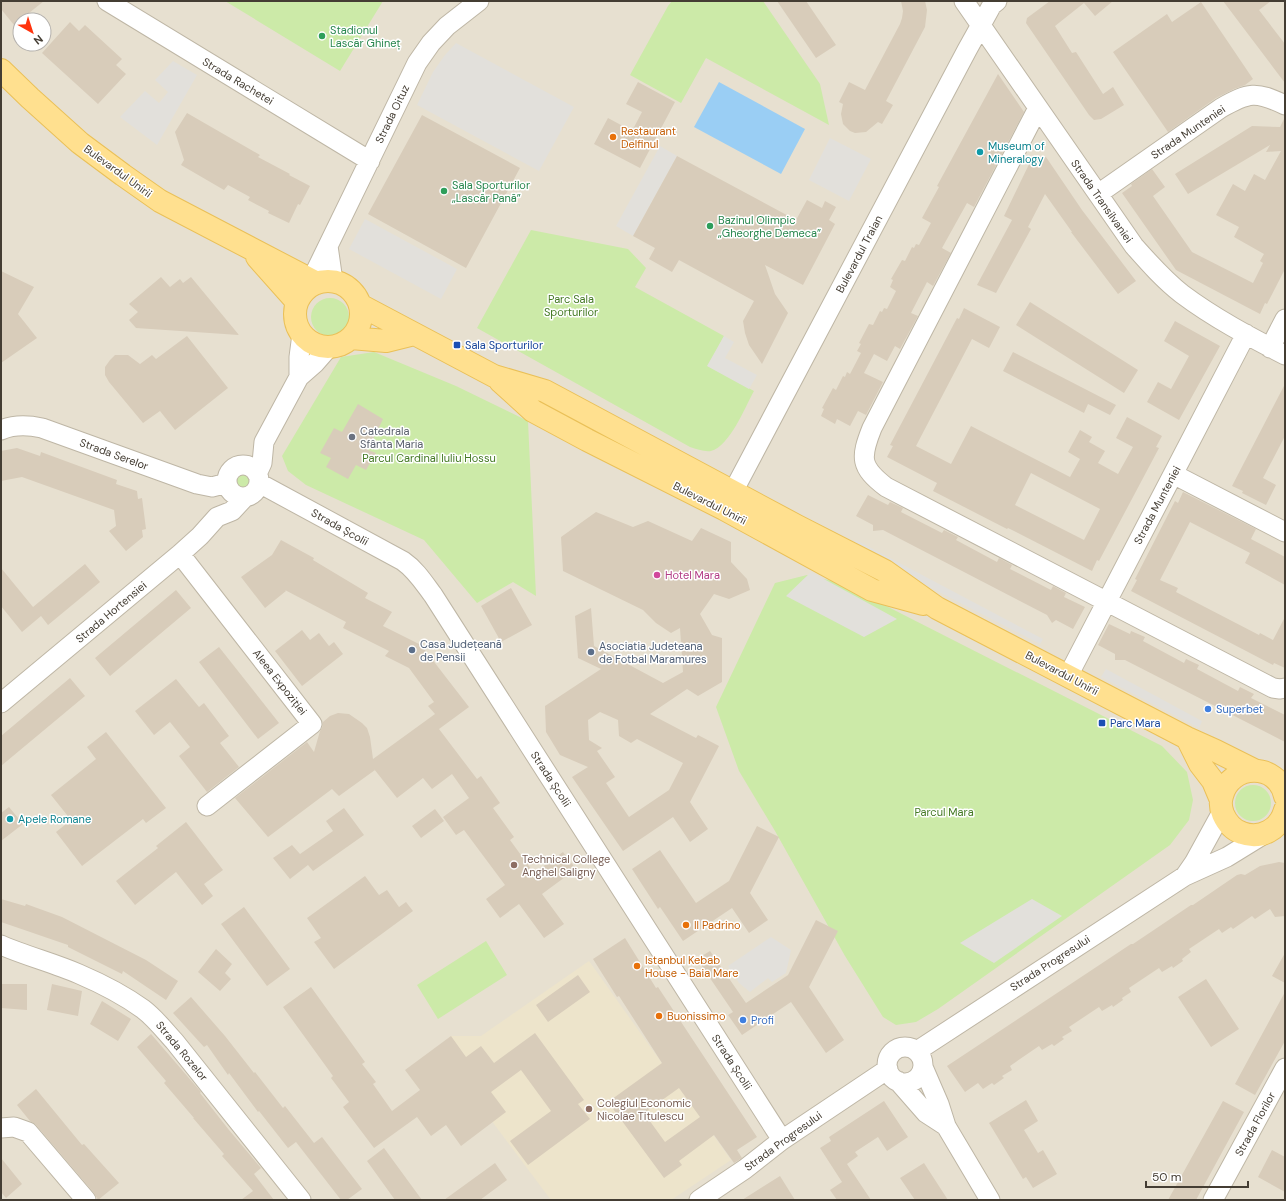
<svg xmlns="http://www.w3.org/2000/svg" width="1286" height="1201" font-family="'DM Sans',sans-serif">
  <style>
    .residential { fill: #e7e0d0; fill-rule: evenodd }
    .education { fill: #ede4cb }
    .green { fill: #cceaa8 }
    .parking { fill: #e2e0db }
    .water { fill: #9acef4 }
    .building { fill: #d8ccba; fill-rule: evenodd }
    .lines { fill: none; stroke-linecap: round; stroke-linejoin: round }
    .minor-casing { stroke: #beb6a5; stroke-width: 21 }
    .major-casing { stroke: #eac058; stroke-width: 24 }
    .minor { stroke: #fff; stroke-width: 19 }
    .major { stroke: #ffe08f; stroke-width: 22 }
    .leisure-dot { fill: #2e9e5b; stroke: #fff; stroke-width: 1.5 }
    .food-dot { fill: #e8710a; stroke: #fff; stroke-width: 1.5 }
    .culture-dot { fill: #0f9aa8; stroke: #fff; stroke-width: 1.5 }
    .transit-dot { fill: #1a4fb4; stroke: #fff; stroke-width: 1.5 }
    .worship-dot { fill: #6b7280; stroke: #fff; stroke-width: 1.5 }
    .hotel-dot { fill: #d1479c; stroke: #fff; stroke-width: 1.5 }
    .service-dot { fill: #5c6f8a; stroke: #fff; stroke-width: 1.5 }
    .shop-dot { fill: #3f7fe0; stroke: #fff; stroke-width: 1.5 }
    .education-dot { fill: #8d6e63; stroke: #fff; stroke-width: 1.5 }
    .labels { text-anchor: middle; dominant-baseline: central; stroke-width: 3; stroke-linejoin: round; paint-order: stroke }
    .leisure-label { font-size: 11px; fill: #27864d; stroke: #fff; text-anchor: start }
    .street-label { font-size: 11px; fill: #443d33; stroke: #fff }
    .food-label { font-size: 11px; fill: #c56008; stroke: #fff; text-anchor: start }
    .culture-label { font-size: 11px; fill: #0d838f; stroke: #fff; text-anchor: start }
    .park-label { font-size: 11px; fill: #437923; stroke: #fff }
    .transit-label { font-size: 11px; fill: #164399; stroke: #fff; text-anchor: start }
    .worship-label { font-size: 11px; fill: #5b616d; stroke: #fff; text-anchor: start }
    .hotel-label { font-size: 11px; fill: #b23c85; stroke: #fff; text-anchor: start }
    .service-label { font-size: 11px; fill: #4e5e75; stroke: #fff; text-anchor: start }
    .shop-label { font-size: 11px; fill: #366cbe; stroke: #fff; text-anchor: start }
    .education-label { font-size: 11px; fill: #785e54; stroke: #fff; text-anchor: start }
  </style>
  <rect width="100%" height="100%" fill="#f2eee2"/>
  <path class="residential" d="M1,1h1284v1199h-1284zM20,20h24v24h-24z"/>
  <path class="education" d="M589,961l142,199 -60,40h-120l-114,-152 14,-12h30z"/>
  <path class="green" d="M225,1h158l-43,70z
    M672,1h91l57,83 9,41 -123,-67 -25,45 -51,-28 38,-69z
    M531,230l97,19 18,19 -11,19 89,49 -16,30 46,25c-9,16 -24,55 -43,60 -7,1 -14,-2 -21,-4l-213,-119z
    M311 317a19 19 0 1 1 38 0a19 19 0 1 1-38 0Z
    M374,352l82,34 72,35 8,175 -23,-14 -36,21 -53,-63 -118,-55 -18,-14 -6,-15 59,-99z
    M234 481a9 9 0 1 1 18 0a9 9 0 1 1-18 0Z
    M807,575l34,8 321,163 25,26 6,28 -4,20 -19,25 -232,164 -22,13 -20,3 -13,-8 -38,-61 -70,-125 -36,-60 -23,-64 59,-124z
    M1235 803a18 18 0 1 1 36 0a18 18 0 1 1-36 0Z
    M486,941l21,34 -69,44 -21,-34z"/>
  <path class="parking" d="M456,43l118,64 -35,64 -122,-66 16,-33 12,-17z
    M173,61l24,14 -40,70 -37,-28 25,-26 14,12 9,-11 -13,-12z
    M830,138l41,21 -22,42 -40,-21z
    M660,146l17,10 -44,80 -17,-10z
    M365,219l92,50 -16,30 -92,-50z
    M724,336l10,6 -9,16 32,17 -8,14 -42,-23z
    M856,540l187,99 -3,5 -188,-97z
    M811,572l86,47 -33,18 -78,-41z
    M1106,669l96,52 -3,7 -98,-51z
    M1032,899l30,17 -68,47 -34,-20z
    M771,937l20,13 -5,23 -14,9 -4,-4 -18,14 -11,-9 -11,-17z"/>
  <path class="water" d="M719,82l86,47 -24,45 -87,-47z"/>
  <path class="building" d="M1,1h43l-30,24 -13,-16z
    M777,1h29l30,44 -20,13z
    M901,1h24l2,9 -2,17 -39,74 7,4 -11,19 -4,-2 -12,10 -11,1 -5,-2 -7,-7 -2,-10 2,-10 -4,-2 10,-20 16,8 35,-66 2,-6 1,-7z
    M1050,1h63l-18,15 -11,-13 -29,23 17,27 4,-1 27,42 10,-7 11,18 -23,14 -7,1 -5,-5 -63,-92 1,-5z
    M1223,1h48l-12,9 26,34v39z
    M1201,2l52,77 -8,6 -11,4 -18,9 -48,34 -55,-80 54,-38 5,8z
    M70,22l9,9 6,-6 37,34 -6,6 10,9 -28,30 -56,-51z
    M998,74l26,38 -50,95 -7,-4 -25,45 9,5 -18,33 -6,-4 -16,31 7,3 -18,33 -5,-3 -8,15 -13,-7 -10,19 19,9 -17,33 -8,-4 -8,15 -13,-7 -2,5 -14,-8 3,-7 -2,-1 11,-20 3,2 7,-14 2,1 2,-5 3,2 11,-21 -4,-2 4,-7 -2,-1 10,-19 4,1 7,-14 2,1 2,-4 3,1 9,-18 -6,-4 3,-7 -2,-1 11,-19 3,1 7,-14 2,1 2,-4 3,1 12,-22 -9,-5 17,-31 -2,-1z
    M638,82l37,20 -35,66 -46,-24 14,-26 24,13 10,-19 -16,-8z
    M187,113l73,42 -2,2 32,17 -1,1 21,11 -10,19 -2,-1 -9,19 -21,-10 1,-2 -21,-11 2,-3 -22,-12 -4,5 -43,-25 3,-5 -9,-28z
    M422,115l98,53 -54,100 -98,-54z
    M1285,117v152l-18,35 -2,-1 -5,11 -84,-44 -54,-77 10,-7 -1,-2 21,-15 13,18 -12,9 39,56 61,31 10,-20 -3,-2 4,-7 -30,-17 5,-10 -23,-12 17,-31 12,7 9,-17 11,6 16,-29 -15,1 4,-7 -82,49 -13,-20 77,-48 28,1z
    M677,156l119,64 11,-20 15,8 3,-7 11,6 -7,13 6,4 -32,61 -38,-20 10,29 13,19 -26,51 -13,-19 -4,-12 -2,-12 11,-20 -75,-41 -7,12 -23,-13 6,-11 -22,-12z
    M1046,157l36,53 54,71 -18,13 -47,-62h1l-27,-38 -17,33 3,2 -35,64 -19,-8 35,-65 -8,-4 28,-58z
    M1,271l33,16 -16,27 19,24 -36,25z
    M161,277l9,10 10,-8 3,4 8,-6 48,58 -103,-7 -7,-8 9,-8 -9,-8z
    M1030,302l108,68 -14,23 -108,-68z
    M964,308l36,19 -11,21 -17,-9 -56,107 35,18 20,-38 99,51 10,-18 -12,-7 12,-22 12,7 -3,5 16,9 -7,12 20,11 15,-27 -17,-9 11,-21 35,19 -6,11 3,1 -60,113 -2,-1 -5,11 -84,-43 -1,1 -74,-38 4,-8 -50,-26 6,-11 -3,-1 67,-127 2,1zM1031,473l69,36 -16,31 -69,-35z
    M1175,321l45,25 -41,74 -32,-18 11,-20 13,7 18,-33 -25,-15z
    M187,336l41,52 -53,42 -15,-19 -17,12 -34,-41 -4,-7v-8l5,-7 5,-5h13l12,9 12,-9 4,4z
    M1013,352l103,53 -6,10 -22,-11 -4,9 -81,-42z
    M1285,384v52l-22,42 13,7 -10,20 -24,-12 1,-2 -11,-5z
    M358,404l25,15 -15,31 8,3 -10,17 -10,-5 -8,14 -22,-12 5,-9 -11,-5 14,-25 8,4z
    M17,448l23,8 1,-4 76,28 -1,4 21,7 1,8 4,-1 4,31 -4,1 1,7 -17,14 -17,-20 7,-5 -2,-16 -92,-33 -21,4v-30z
    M1183,492l73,37 -5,10 34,18v28l-40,-22 5,-10 -60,-31 -30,58 18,8 -2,4 83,43 1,-2 13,7 12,-23v51l-11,-5 -1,2 -142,-74 6,-11 -2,-1 40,-78 3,2z
    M868,495l20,10 2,-3 13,6 -2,4 41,21 2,-3 14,7 -2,3 41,22 2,-4 13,7 -2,4 41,21 2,-4 13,7 -2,4 21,10 -12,22 -17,-9 -4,3 -5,-8 -164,-85 -10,1v-6l-17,-9z
    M596,512l37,15 15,-6 44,20 9,-13 30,14v20l16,17 3,11 -21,9 -15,-5 -14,20 12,21 10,3v44l-24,14 -11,-7 -37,25 46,24 2,-3 21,11 -29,56 18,27 -18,13 -17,-25 -50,34 -51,-74 16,-10 -28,-12 -14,-23 -1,-26 56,-37 -23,-11 -3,-42 16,-8 3,38 69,37 20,-11 -3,-44 -9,5 -15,-10 -13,-13 -80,-39 -2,-34zM600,712l18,8 1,16 12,7 6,-4 46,24 -14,27 -40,27 -23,-34 9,-6 -18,-26 5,-3 -13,-8 -1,-20z
    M281,540l33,18 -1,2 55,33 -3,5 27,14 -9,14 38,19 48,62 -30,22 38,50 4,-3 19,27 -7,5 21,29 -4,3 24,33 29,-21 13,17 -34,25 22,30 -20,14 -25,-34 -19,14 -14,-19 19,-14 -41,-55 -8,5 -13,-18 26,-19 -17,-24 -20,15 -9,-11 -26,20 -23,-29 1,1 -36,26 -7,-7 -64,48 -33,-39 72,-56 7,10 6,-21 2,-3 1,-6 7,-6 8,-3 11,1 13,9 5,5 3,9 3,22 62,-45 -7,-8 6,-4 -25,-34 -24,-12 4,-5 -46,-23 3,-6 -61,-32 1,1 -21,17 -24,-31 31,-22z
    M85,564l15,18 -52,43 -7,-9 -19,16 -21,-26v-38l32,39z
    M511,588l21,37 -31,17 -20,-36z
    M176,590l15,18 -81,68 -15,-18z
    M1109,624l21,10 1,-3 14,6 -2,4 41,22 2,-4 13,6 -2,4 41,22 2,-4 14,7 -3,4 34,17v27l-160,-82h-10v-6l-17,-9z
    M302,630l8,10 9,-7 10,13 5,-4 9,12 -41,32 -27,-35z
    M219,647l60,76 -21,16 -59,-77z
    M70,678l15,18 -84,70v-30z
    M176,679l23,28 5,-4 25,33 -9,7 19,24 -32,25 -28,-36 11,-9 -20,-25 -16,13 -19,-24z
    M106,732l60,76 -20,15 -3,-4 -61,47 -26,-34 15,-12 -20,-25 45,-36 -9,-12z
    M9,807l14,17 -22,17v-28z
    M344,808l20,27 -51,36 -5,-6 -18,14 -17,-21 19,-13 8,9 33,-23 -7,-10z
    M435,809l9,12 -23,17 -9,-12z
    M186,822l37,48 -19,14 9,12 -11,9 -26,-33 -41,33 -19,-24 42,-33 -2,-2z
    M757,826l22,11 -29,56 18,27 -19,13 -17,-25 -49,33 -23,-34 -2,2 -26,-40 28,-19 36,53 33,-22z
    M1279,862l6,1v53l-10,1 -5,-8 -15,10 -3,-3 -19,13 -2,-2 -9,6 -3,-4 -30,20 2,3 -9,7 1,2 -10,7 -1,-2 -10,6 -3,-4 -30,20 2,4 -9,6 1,2 -10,7 -1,-2 -10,6 -3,-4 -30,20 3,4 -10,6 2,2 -10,7 -2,-2 -10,6 -3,-4 -29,20 2,4 -10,6 2,2 -10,7 -2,-2 -9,6 -5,-6 -13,9 -18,-26 184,-122h2l58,-39h2l44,-30 4,-1 4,1 15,-9z
    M365,876l14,19 8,-5 12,17 7,-5 7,9 -79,58 -20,-27 7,-4 -14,-20z
    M1,899l24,7 1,-2 36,13 84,43 32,21 -12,19 -43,-29 -1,3 -54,-27v-2l-67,-23z
    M244,907l46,62 -23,17 -46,-62z
    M816,920l22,11 -29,56 35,53 -18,13 -35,-51 -49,33 -14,-20 5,-3 -36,-53 13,-8 36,52 42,-28z
    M625,938l31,50 2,-1 99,150 -20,13 5,8 -8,5 -20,-28 -35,26 3,4 -18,13 -56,-76 54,-39 -43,-67 -2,1 -24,-38zM679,1088l21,29 -35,25 -21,-29z
    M216,949l16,15 -7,9 6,6 -11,12 -22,-19z
    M1285,953v30l-13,-7z
    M578,975l12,17 -42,30 -12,-17z
    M1206,979l33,50 -28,18 -33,-50z
    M1,984h26v26l-26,-2z
    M52,984l30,7 -4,25 -31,-6z
    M311,987l54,75 -3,2 14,18 -3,2 19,27 28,-21 -15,-20 46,-34 15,21 15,-11 13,17 41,-30 49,67 -6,4 12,15 -62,46 -18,-24 41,-30 -30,-41 -30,22 15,20 -45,34 -15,-21 -15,11 -14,-19 -43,31 -31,-41 6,-5 -18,-24 2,-2 -50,-69z
    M1285,992v49l-30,54 -20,-11z
    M191,997l34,39 29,37 1,-1 28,36 2,-2 29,37 8,-6 40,52 -15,11h-6l-45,-58 -8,6 -29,-37 -1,1 -29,-39 -1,2 -21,-30 -3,2 -31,-34z
    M102,1001l29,18 -13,22 -28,-17z
    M151,1034l50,58 -1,1 29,37 32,38 -7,6 20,26h-33l12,-9 -31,-35 2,-2 -31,-36h1l-30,-35 2,-2 -29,-34z
    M36,1089l46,56 2,-1 35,39 -21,17 -4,-7 -58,-68 -6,-4 -13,-16z
    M1026,1100l12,21 -14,9 14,23 5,-3 14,24 -24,14 -7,-11 -3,2 -34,-56z
    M884,1101l24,36 -21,14 -9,-14 -23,15 3,4 -11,8 24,36h-34l-7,-10 12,-8 -22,-34 11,-7 -2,-4z
    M1223,1101l21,11 -48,88h-28z
    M384,1148l38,52h-27l-28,-39z
    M1272,1150l13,7v35l-27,-15z
    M1,1158l21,26 -16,14 -5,-6z
    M495,1163l12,17 -27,20h-36z
    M924,1163l24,37h-33l-15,-22z
    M780,1176l15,24h-53z"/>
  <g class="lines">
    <defs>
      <path id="minor" d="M107,1l263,160
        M964,1l170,245c15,17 30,34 48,48 32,24 68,43 103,61
        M1038,108l-166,320c-12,30 -12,39 14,59l387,201 7,1 5,-1
        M1098,194l123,-86c28,-16 35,-17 64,-3
        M328,246l5,35
        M308,287l109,-224 14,-20 16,-17 32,-25
        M1270,348l15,-29
        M299,377v-20l3,-23
        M1,430c14,-6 27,-5 41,-2l155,56 15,3 15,-4
        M227 481a16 16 0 1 1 32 0a16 16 0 1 1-32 0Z
        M257,474l5,-11 2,-21 35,-65 16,-14 14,-16
        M1173,474l112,58
        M259,483l144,78c13,9 21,22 30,34l349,545
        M726,505l241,-455 25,-45 5,-4
        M180,554l132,170 -105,82
        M1068,676l178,-342
        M1,703l179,-149 20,-18 17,-19 15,-6 13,-14
        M1185,876l9,-13 28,-51
        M1,945c25,11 53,18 78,29 21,9 46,22 64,35 12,9 22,22 32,33l126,158
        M887 1065a18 18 0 1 1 36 0a18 18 0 1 1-36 0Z
        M917,1051l268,-175 42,-19 39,-24
        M923,1067l16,37 7,22 44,74
        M898,1081l28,32 20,13
        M1,1128l13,-1 14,5 58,68
        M699,1200l46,-31 37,-29 106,-71
        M1213,1200l72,-132"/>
      <path id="major" d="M1,70l29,28 50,45 43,32 37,26 157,82
        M257,257l40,45
        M295 314a33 33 0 1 1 66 0a33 33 0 1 1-66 0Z
        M360,305l134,71 51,15 252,135 88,45 52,37 250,130 29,13 38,19
        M351,338l35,3 28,-7
        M500,381l33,30 54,29 137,69 148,81 51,14
        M1187,738l13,26 13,17 8,19
        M1285,796c-7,-34 -55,-33 -63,0 -2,6 -1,13 1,18 4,9 10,16 19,19 19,7 38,-4 43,-23"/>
    </defs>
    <use href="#minor" class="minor-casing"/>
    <use href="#major" class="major-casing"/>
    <use href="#minor" class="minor"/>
    <use href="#major" class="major"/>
  </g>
  <g class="leisure-dot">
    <circle cx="322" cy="36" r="4"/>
    <circle cx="444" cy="191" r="4"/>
    <circle cx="710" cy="226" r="4"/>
  </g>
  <g class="food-dot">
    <circle cx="613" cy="137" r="4"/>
    <circle cx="686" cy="925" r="4"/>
    <circle cx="637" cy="966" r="4"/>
    <circle cx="659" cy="1016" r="4"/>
  </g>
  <g class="culture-dot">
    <circle cx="980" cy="152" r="4"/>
    <circle cx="10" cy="819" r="4"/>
  </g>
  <g class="transit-dot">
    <rect x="453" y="341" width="8" height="8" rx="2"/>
    <rect x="1098" y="719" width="8" height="8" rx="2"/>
  </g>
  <circle class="worship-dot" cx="352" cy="437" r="4"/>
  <circle class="hotel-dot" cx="657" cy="575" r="4"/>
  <g class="service-dot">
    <circle cx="412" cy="650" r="4"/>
    <circle cx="591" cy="652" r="4"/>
  </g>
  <g class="shop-dot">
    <circle cx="1208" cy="709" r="4"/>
    <circle cx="743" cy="1020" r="4"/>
  </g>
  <g class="education-dot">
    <circle cx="514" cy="865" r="4"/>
    <circle cx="589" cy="1109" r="4"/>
  </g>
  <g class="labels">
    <g class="leisure-label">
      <text x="330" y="30">Stadionul<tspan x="330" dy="13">Lascăr Ghineț</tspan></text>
      <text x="452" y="185">Sala Sporturilor<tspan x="452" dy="13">„Lascăr Pană”</tspan></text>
      <text x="718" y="220">Bazinul Olimpic<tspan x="718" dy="13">„Gheorghe Demeca”</tspan></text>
    </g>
    <g class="street-label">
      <text transform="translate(238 81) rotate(31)">Strada Rachetei</text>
      <text transform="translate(392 114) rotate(-64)">Strada Oituz</text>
      <text transform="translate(1188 132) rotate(-34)">Strada Munteniei</text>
      <text transform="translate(118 171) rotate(36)">Bulevardul Unirii</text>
      <text transform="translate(1102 201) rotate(55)">Strada Transilvaniei</text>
      <text transform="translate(859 254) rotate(-62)">Bulevardul Traian</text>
      <text transform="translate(114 454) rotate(20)">Strada Serelor</text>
      <text transform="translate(710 503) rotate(27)">Bulevardul Unirii</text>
      <text transform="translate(1157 505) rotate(-62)">Strada Munteniei</text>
      <text transform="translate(340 527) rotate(29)">Strada Școlii</text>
      <text transform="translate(111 612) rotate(-40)">Strada Hortensiei</text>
      <text transform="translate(1062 673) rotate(28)">Bulevardul Unirii</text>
      <text transform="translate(280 682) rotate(52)">Aleea Expoziției</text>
      <text transform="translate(551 779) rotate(57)">Strada Școlii</text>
      <text transform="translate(1050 963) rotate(-33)">Strada Progresului</text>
      <text transform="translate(182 1051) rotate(50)">Strada Rozelor</text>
      <text transform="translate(732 1062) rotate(57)">Strada Școlii</text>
      <text transform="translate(1255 1124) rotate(-61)">Strada Florilor</text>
      <text transform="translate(783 1141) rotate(-36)">Strada Progresului</text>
    </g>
    <g class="food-label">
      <text x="621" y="131">Restaurant<tspan x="621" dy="13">Delfinul</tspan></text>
      <text x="694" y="925">Il Padrino</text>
      <text x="645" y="960">Istanbul Kebab<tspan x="645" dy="13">House - Baia Mare</tspan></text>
      <text x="667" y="1016">Buonissimo</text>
    </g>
    <g class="culture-label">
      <text x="988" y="146">Museum of<tspan x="988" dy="13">Mineralogy</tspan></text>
      <text x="18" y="819">Apele Romane</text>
    </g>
    <g class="park-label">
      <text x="571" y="299">Parc Sala<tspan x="571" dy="13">Sporturilor</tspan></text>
      <text x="429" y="458">Parcul Cardinal Iuliu Hossu</text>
      <text x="944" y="812">Parcul Mara</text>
    </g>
    <g class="transit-label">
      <text x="465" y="345">Sala Sporturilor</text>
      <text x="1110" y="723">Parc Mara</text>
    </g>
    <g class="worship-label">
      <text x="360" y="431">Catedrala<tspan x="360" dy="13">Sfânta Maria</tspan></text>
    </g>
    <g class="hotel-label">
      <text x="665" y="575">Hotel Mara</text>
    </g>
    <g class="service-label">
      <text x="420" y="644">Casa Județeană<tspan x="420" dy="13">de Pensii</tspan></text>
      <text x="599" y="646">Asociatia Judeteana<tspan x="599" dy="13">de Fotbal Maramures</tspan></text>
    </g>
    <g class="shop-label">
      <text x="1216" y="709">Superbet</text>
      <text x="751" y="1020">Profi</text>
    </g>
    <g class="education-label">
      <text x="522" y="859">Technical College<tspan x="522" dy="13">Anghel Saligny</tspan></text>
      <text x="597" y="1103">Colegiul Economic<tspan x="597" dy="13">Nicolae Titulescu</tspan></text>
    </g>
  </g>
  <rect width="1286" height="1201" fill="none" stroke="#443d33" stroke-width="4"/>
  <g transform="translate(32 32) rotate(141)"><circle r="19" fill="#ffffff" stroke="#b4b1ad"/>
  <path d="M0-3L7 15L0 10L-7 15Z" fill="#ff330d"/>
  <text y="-6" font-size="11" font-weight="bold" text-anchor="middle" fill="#443d33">N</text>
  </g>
  <path d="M1146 1181v6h102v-6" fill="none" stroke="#443d33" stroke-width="2"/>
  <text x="1152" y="1181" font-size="12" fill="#443d33" stroke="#ffffff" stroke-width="3" paint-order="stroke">50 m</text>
</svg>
